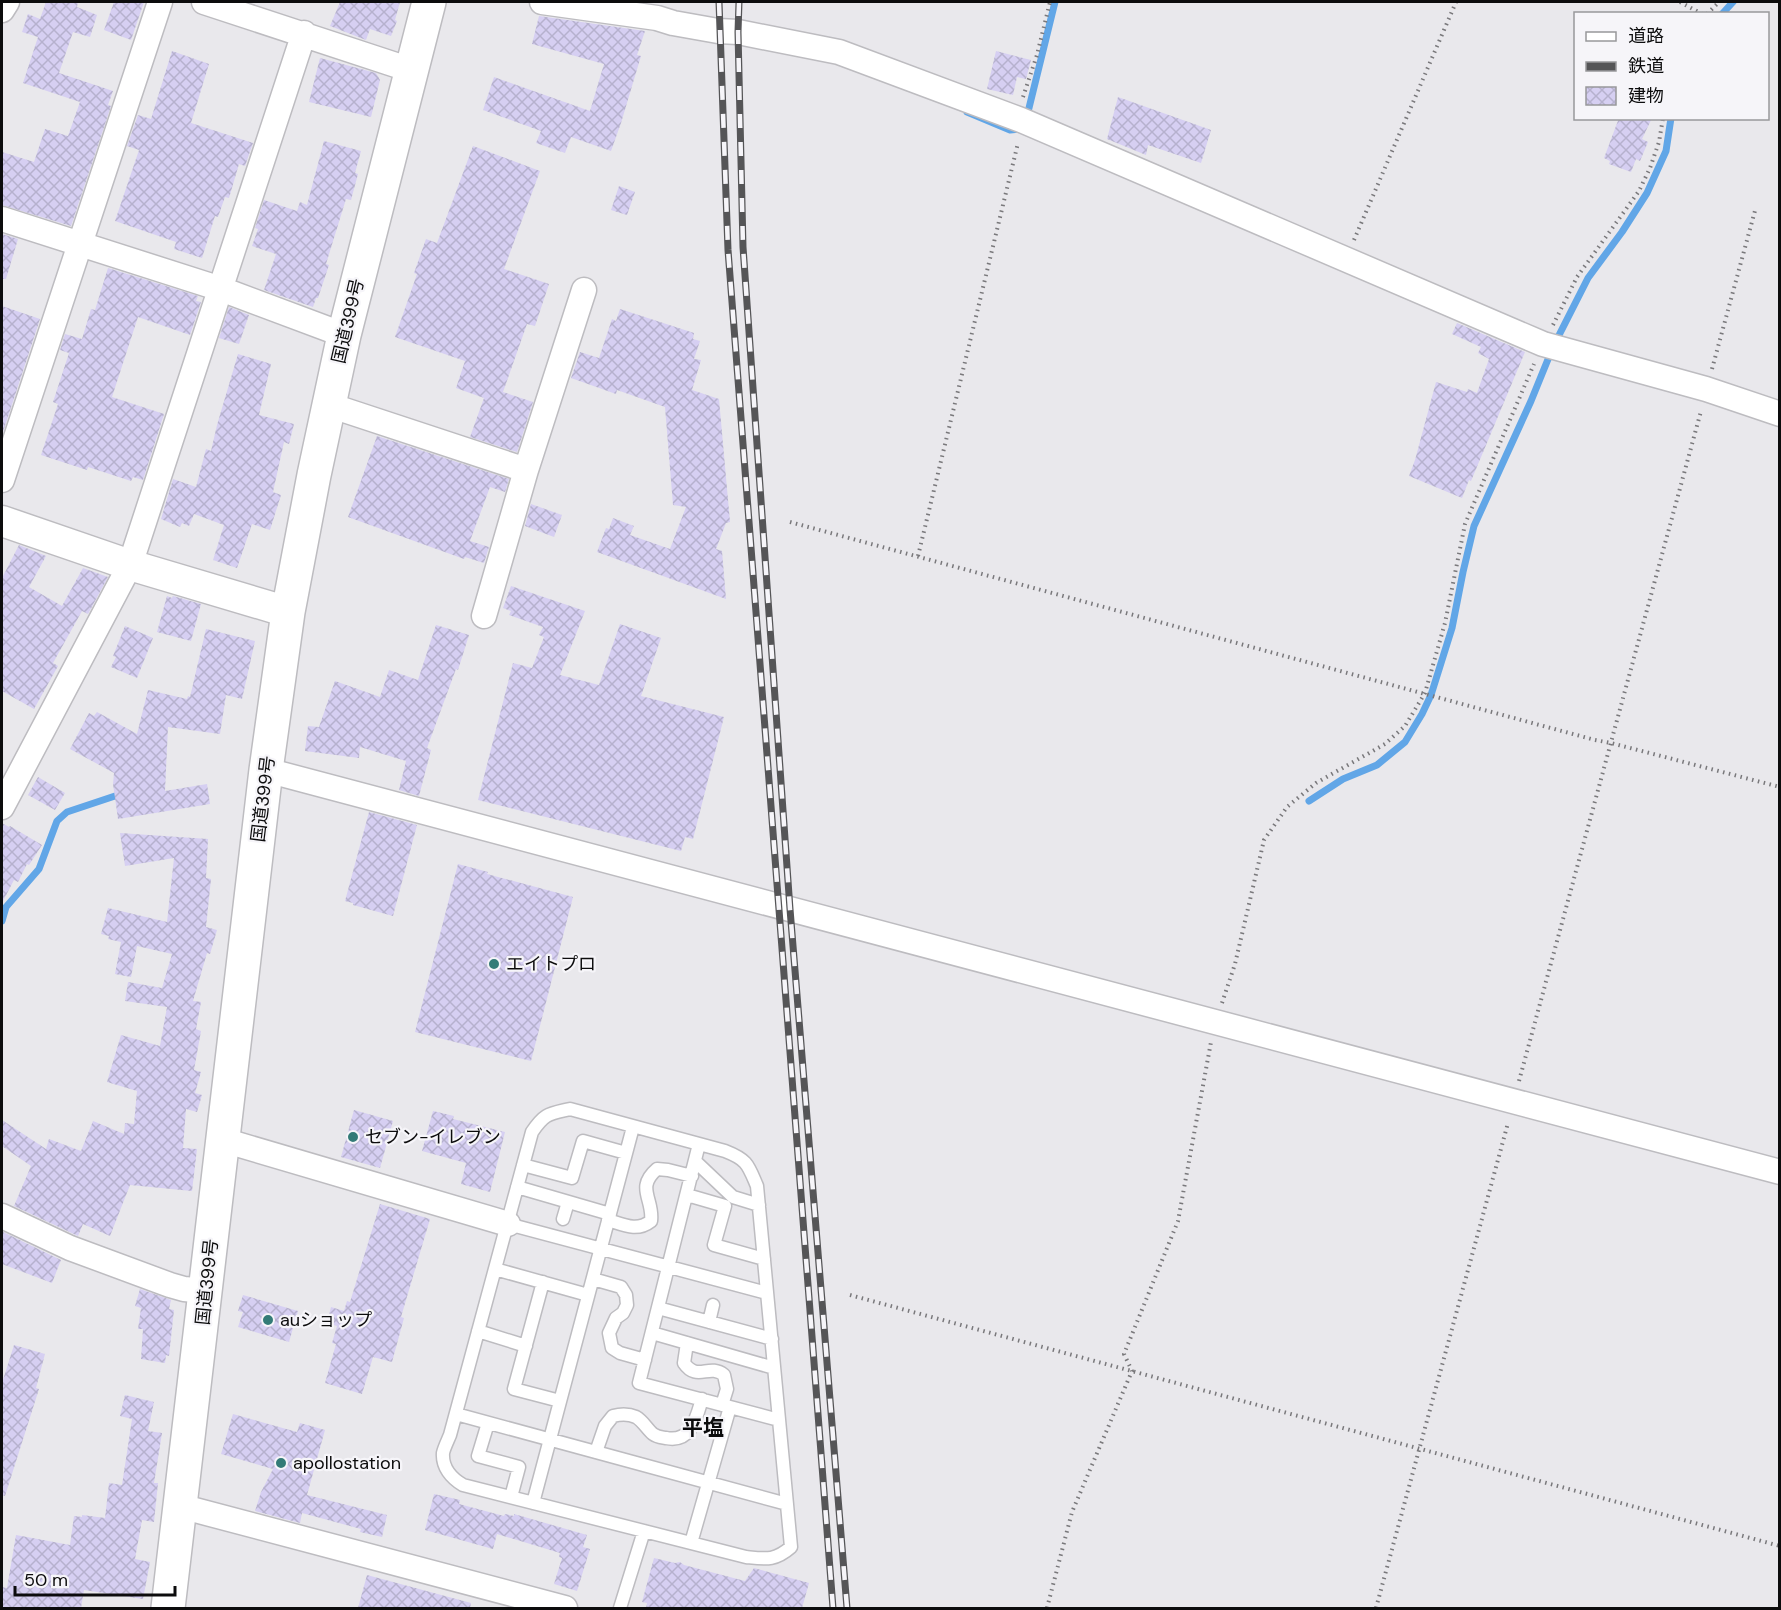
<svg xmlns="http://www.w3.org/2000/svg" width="1781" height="1610" font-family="'DM Sans','Noto Sans JP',sans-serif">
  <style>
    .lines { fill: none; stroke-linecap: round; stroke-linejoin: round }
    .stream { stroke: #61a6e7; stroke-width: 7 }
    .building { fill: url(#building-cross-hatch) }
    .service-casing { stroke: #bdbcc0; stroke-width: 15 }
    .minor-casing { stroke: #bdbcc0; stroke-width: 27 }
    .tertiary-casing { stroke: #bdbcc0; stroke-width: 33 }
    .trunk-casing { stroke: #bdbcc0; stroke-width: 36 }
    .path { stroke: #79787b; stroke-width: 4; stroke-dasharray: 1.5 4.5; stroke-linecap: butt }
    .service { stroke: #fff; stroke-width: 12 }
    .minor { stroke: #fff; stroke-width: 24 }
    .tertiary { stroke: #fff; stroke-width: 30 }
    .trunk { stroke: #fff; stroke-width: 33 }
    .rail-casing { stroke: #555557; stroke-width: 7 }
    .rail { stroke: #f6f5f9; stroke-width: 4.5; stroke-dasharray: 14; stroke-linecap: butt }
    .poi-dot { fill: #337b77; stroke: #f6f5f9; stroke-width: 2 }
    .labels { text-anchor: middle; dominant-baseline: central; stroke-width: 4.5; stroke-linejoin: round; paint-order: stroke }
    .street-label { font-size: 18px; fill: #0c0c0d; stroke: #f6f5f9 }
    .poi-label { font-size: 18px; fill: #0c0c0d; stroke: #f6f5f9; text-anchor: start }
    .quarter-label { font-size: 21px; font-weight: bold; fill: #0c0c0d; stroke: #f6f5f9 }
  </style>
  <defs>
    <pattern id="building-cross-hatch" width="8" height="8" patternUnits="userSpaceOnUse" patternTransform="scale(1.5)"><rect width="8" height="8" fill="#d6cff2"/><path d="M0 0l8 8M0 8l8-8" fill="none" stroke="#b6b1ce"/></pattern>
  </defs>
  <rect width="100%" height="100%" fill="#e9e8ec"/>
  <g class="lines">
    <path class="stream" d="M1722,14l11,-12
      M967,112l43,18 11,-1
      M1028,112l27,-110
      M1309,801l34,-22 34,-14 28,-23 17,-28 9,-19 21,-67 11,-56 11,-46 57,-125 22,-54 35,-69 34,-46 25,-39 19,-42 5,-33
      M2,921l4,-14 33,-38 18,-48 10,-9 54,-18"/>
  </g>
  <path class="building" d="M46,2h32l-1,5 20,8 -7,22 -17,-5 -14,41 54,18 -5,14 3,1 -40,120 -69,-21v-53l32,10 11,-33 23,7 12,-34 -57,-19 15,-46 -16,-5 6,-18 12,5z
    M114,2h30l-13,38 -27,-10z
    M340,2h60l-5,18 2,1 -6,15 -21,-7 -4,11 -36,-14z
    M539,16l106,15 -8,24 4,1 -20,67 -10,28 -40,-14 -6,16 -29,-10 5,-12 -58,-21 11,-33 96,34 14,-47 -72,-20z
    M172,51l37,13 -18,59 62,20 -8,23 -6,-2 -10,34 -4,-1 -7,20 -3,-1 -13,42 -28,-9 2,-7 -61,-21 24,-71 -12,-4 11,-31 13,4z
    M996,51l35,9 -5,19 -9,-2 -4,18 -26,-6z
    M320,58l56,15 4,7 -9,37 -62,-15z
    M1118,97l93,33 -10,33 -53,-18 -2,10 -39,-16z
    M1619,118h33l-10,21 6,3 -8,19 -4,-2 -5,13 -22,-8 1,-3 -6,-3z
    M324,141l37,10 -6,22 3,1 -7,26 -5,-1 -20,65 3,1 -11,33h-2l-3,9 -49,-17 12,-36 -24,-8 6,-17 -3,-1 9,-28 33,11 3,-9 7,3z
    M473,146l67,25 -36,98 45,15 -14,42 -8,-2 -24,68 30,10 -16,50 -47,-15 14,-39 -28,-10 9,-27 -70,-24 22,-63 -3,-1 12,-34 11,4z
    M619,186l16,6 -8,23 -16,-5z
    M2,234l16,5 -12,40h-4z
    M108,268l90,28 -2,5 5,1 -11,33 -52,-18 -26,80 52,17 -21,66 -10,-3 -2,4 -43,-14 -1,3 -46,-15 17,-51 -5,-2 16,-49 -9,-3 5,-16 17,5 9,-30 4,1z
    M2,306l38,13 -37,113h-1z
    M229,307l20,8 -10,29 -20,-6z
    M620,309l74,24 -1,6 7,2 -6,18 7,1 -9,30 27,9 11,123 -4,1 -10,26 6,2 4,48 -129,-47 9,-24 3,1 4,-11 21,8 -4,9 40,14 16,-42 -13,-2 -8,-98 -48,-17 -1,4 -45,-16 9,-26 19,6 13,-39 4,2z
    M1457,323l68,29 -54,129 -2,-1 -7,18 -53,-22 6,-16 21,-78 31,10 1,-3 9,4 12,-34 -11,-6 3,-6 -29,-13z
    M238,354l33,10 -12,51 35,9 -5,20 -5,-2 -11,50 8,3 -11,35 -18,-6 -15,44 -24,-8 11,-35 -30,-11 -5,12 -7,-3 -2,4 -19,-8 12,-40 23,8 10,-38 5,2 6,-26z
    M377,436l132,43 -4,13 -15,-5 -20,54 19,6 -5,16 -19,-6 -1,2 -116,-42z
    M531,504l31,11 -8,22 -29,-11z
    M19,545l27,11 -17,31 33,19 21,-38 25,9 -20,37 -6,-3 -29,52 5,3 -24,43 -32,-18v-113z
    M511,586l74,25 -25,64 39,10 21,-61 41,14 -20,58 83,21 -31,122 -8,-2 -4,14 -203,-51 35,-137 19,5 12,-31 -5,-2 4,-8 -34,-12 2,-4 -8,-3z
    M167,596l5,2 1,-2 28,8 -10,37 -34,-9z
    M436,625l33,10 -11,35 -2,-1 -29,79 4,2 -12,46 -20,-6 7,-29 -46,-14 -1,11 -54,-7 3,-25 11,1 16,-46 45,16 9,-27 29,10z
    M125,626l28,12 -16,40 -26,-11 5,-10 -3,-1z
    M206,629l49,12 -13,58 -16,-4 -6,39 -52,-7 -3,64 42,-7 3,20 -92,15 -5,-35 1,-11 -44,-24 19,-36 5,3 3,-4 40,22 11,-44 39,9 1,-3 2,1z
    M38,777l27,16 -10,17 -27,-15z
    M369,812l48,13 -24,91 -40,-11v-2l-8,-2z
    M2,823l7,4 1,-1 32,19 -13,20 -2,-1 -9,18 -4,-2 -12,23z
    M120,833l88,6 -2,39 5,1 -5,48 11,3 -7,24 -3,-1 -14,48 8,1 -5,27 5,2 -7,39 7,2 -6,21 7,2 -5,17 -11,-3 -3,39 14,1 -5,42 -62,-6 -20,51 -27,-12 -5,12 -64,-30 17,-40 -29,-20v-26l44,29 3,-10 32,12 12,-30 31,13 1,-11 9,1 3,-33 -30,-9 14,-47 39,11 7,-39 -42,-6 3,-19 34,6 10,-34 -35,-8 -6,31 -16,-3 6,-32 -13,-3 1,-3 -8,-2 7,-26 59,14 7,-64 -49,8z
    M458,864l30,8 -1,2 86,23 -42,164 -116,-29z
    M354,1110l39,11 -13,47 -39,-11z
    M433,1111l21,5 -1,3 52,13 -15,60 -29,-8 5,-21 -44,-12z
    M380,1204l50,15 -29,98 3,1 -12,44 -19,-5 -11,37 -37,-11 11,-39 -4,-1 5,-17 -10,-3 4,-16 13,4 3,-10 3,1z
    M3,1232l58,28 -9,23 -50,-19z
    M140,1289l31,11 -2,9 5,1 -5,46 -3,-1 -1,8 -24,-4 2,-30h-5l3,-21 -6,-2z
    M243,1295l55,16 -9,31 -51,-15 5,-15 -5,-1z
    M14,1345l31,9 -9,34 3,1 -34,107 -3,-1v-112z
    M125,1395l29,7 -6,29 14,2 -8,50h4l-4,39 -12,-2 -7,39 15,3 -7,37 -59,-9 -3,18h-79v-21l5,1 9,-53 54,10 4,-29 8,1v-2l23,3 4,-35 13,2 10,-66 -12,-3z
    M233,1414l64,18 3,-9 25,7 -18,65 80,20 -5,22 -22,-5 1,-3 -59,-16 -2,10 -45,-12 6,-19 12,-23 -52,-15z
    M434,1494l26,6 -1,4 45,12 1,-2 9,2v-2l73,21 -4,12 7,2 -13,42 -23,-7 8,-26 -3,-1 1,-4 -63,-19 -4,15 -68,-19z
    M654,1558l21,5 5,-1 4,3 61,16 9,-13 55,15 -7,25h-156l1,-5 -5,-1z
    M367,1575l104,28 -1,5h-112z"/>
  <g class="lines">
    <defs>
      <path id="service" d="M570,1109l155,42c23,9 23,14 32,35l34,361c-16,14 -25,12 -45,10l-283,-72c-12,-7 -21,-18 -20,-32 1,-5 5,-13 7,-18l82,-303c13,-19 17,-18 38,-23z
        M699,1144l-60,239 140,37
        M695,1161l38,36 26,8
        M523,1165l49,13 11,-37 43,12
        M517,1187l93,27
        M687,1195l38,11 -11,39 50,14
        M563,1219l5,-17
        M608,1220c16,5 29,12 43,1 3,-22 -16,-33 6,-52l11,1 24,6
        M508,1224l259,69
        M495,1269l93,26
        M593,1279l28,8 5,8 1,10 -4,8 -7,5 -7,15 3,15 8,5 25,7
        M543,1282l-29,107 46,12
        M658,1308l114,31
        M709,1322l4,-17
        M478,1331l48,15
        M652,1333l122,35
        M687,1343l-3,20c13,19 25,0 40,12l3,14 -5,16
        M456,1414l331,90
        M488,1423l-10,33 41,11 -8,30
        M596,1452l9,-26 8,-10c8,-2 16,-2 23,1 7,4 11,12 17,17 4,3 7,3 13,4 25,5 30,-19 36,-39
        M533,1503l100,-376
        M691,1543l39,-136
        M620,1608l24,-77"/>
      <path id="minor" d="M204,2l207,68
        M542,2l115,16 16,5 45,8 20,1 101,20 182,68 522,224 163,45 74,25
        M2,10l5,-8
        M2,219l219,70 123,46
        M329,405l197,65
        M2,480l158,-478
        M484,616l42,-146 58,-180
        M266,770l1514,402
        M2,807l128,-242 174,-532
        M223,1140l285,84
        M2,1216l68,32 100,37 14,4 22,2
        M180,1506l385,102"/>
      <path id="tertiary" d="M2,521l128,44 158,47"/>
      <path id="trunk" d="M168,1608l98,-838 22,-158 26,-137 30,-140 85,-333"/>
    </defs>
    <use href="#service" class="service-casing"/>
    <use href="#minor" class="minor-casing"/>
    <use href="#tertiary" class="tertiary-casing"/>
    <use href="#trunk" class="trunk-casing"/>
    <path class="path" d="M1680,2l22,12
      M1707,14l12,-12
      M1023,97l14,-42 13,-53
      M1354,240l102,-238
      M1553,325l24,-48 62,-86 11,-23 9,-26 4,-24
      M1712,369l44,-162
      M790,522l805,218 16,3 169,44
      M918,556l100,-413
      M1222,1003l13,-39 29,-124 23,-33 29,-24 69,-39 20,-18 20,-33 20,-70 20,-99 69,-160
      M1519,1081l182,-670
      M850,1295l930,251
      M1047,1608l25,-96 60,-141 -8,-17 54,-133 33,-179
      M1376,1608l132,-485"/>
    <use href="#service" class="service"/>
    <use href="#minor" class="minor"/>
    <use href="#tertiary" class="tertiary"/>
    <use href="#trunk" class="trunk"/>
    <defs>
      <path id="rail" d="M719,2l9,248 105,1358
        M739,2l-1,30 5,215 47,662 57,699"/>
    </defs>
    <use href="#rail" class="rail-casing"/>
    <use href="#rail" class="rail"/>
  </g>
  <g class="poi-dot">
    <circle cx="494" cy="964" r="6"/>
    <circle cx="353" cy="1137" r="6"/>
    <circle cx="268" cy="1320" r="6"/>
    <circle cx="281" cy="1463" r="6"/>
  </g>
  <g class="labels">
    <g class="street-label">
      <text transform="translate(348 321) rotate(-77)">国道399号</text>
      <text transform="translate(263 799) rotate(-83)">国道399号</text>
      <text transform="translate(207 1282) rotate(-84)">国道399号</text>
    </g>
    <g class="poi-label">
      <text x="506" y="964">エイトプロ</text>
      <text x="365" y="1137">セブン-イレブン</text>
      <text x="280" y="1320">auショップ</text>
      <text x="293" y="1463">apollostation</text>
    </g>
    <g class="quarter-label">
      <text x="703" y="1428">平塩</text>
    </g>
  </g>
  <rect width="1781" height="1610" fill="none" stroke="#0c0c0d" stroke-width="6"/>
  <rect x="1574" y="12" width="195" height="108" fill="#f6f5f9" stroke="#98989b" stroke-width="1.5"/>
  <rect x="1586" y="32" width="30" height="9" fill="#ffffff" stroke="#98989b" stroke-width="1.5"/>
  <text x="1628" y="42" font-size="18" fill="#0c0c0d">道路</text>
  <rect x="1586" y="62" width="30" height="9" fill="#555557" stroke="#98989b" stroke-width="1.5"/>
  <text x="1628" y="72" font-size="18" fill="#0c0c0d">鉄道</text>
  <rect x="1586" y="87" width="30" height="18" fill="url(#building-cross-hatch)" stroke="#98989b" stroke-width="1.5"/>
  <text x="1628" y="102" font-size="18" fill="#0c0c0d">建物</text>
  <path d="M15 1586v9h160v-9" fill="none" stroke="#0c0c0d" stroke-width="3"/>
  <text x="24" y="1586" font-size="18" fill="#0c0c0d" stroke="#f6f5f9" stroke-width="4.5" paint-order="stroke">50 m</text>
</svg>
